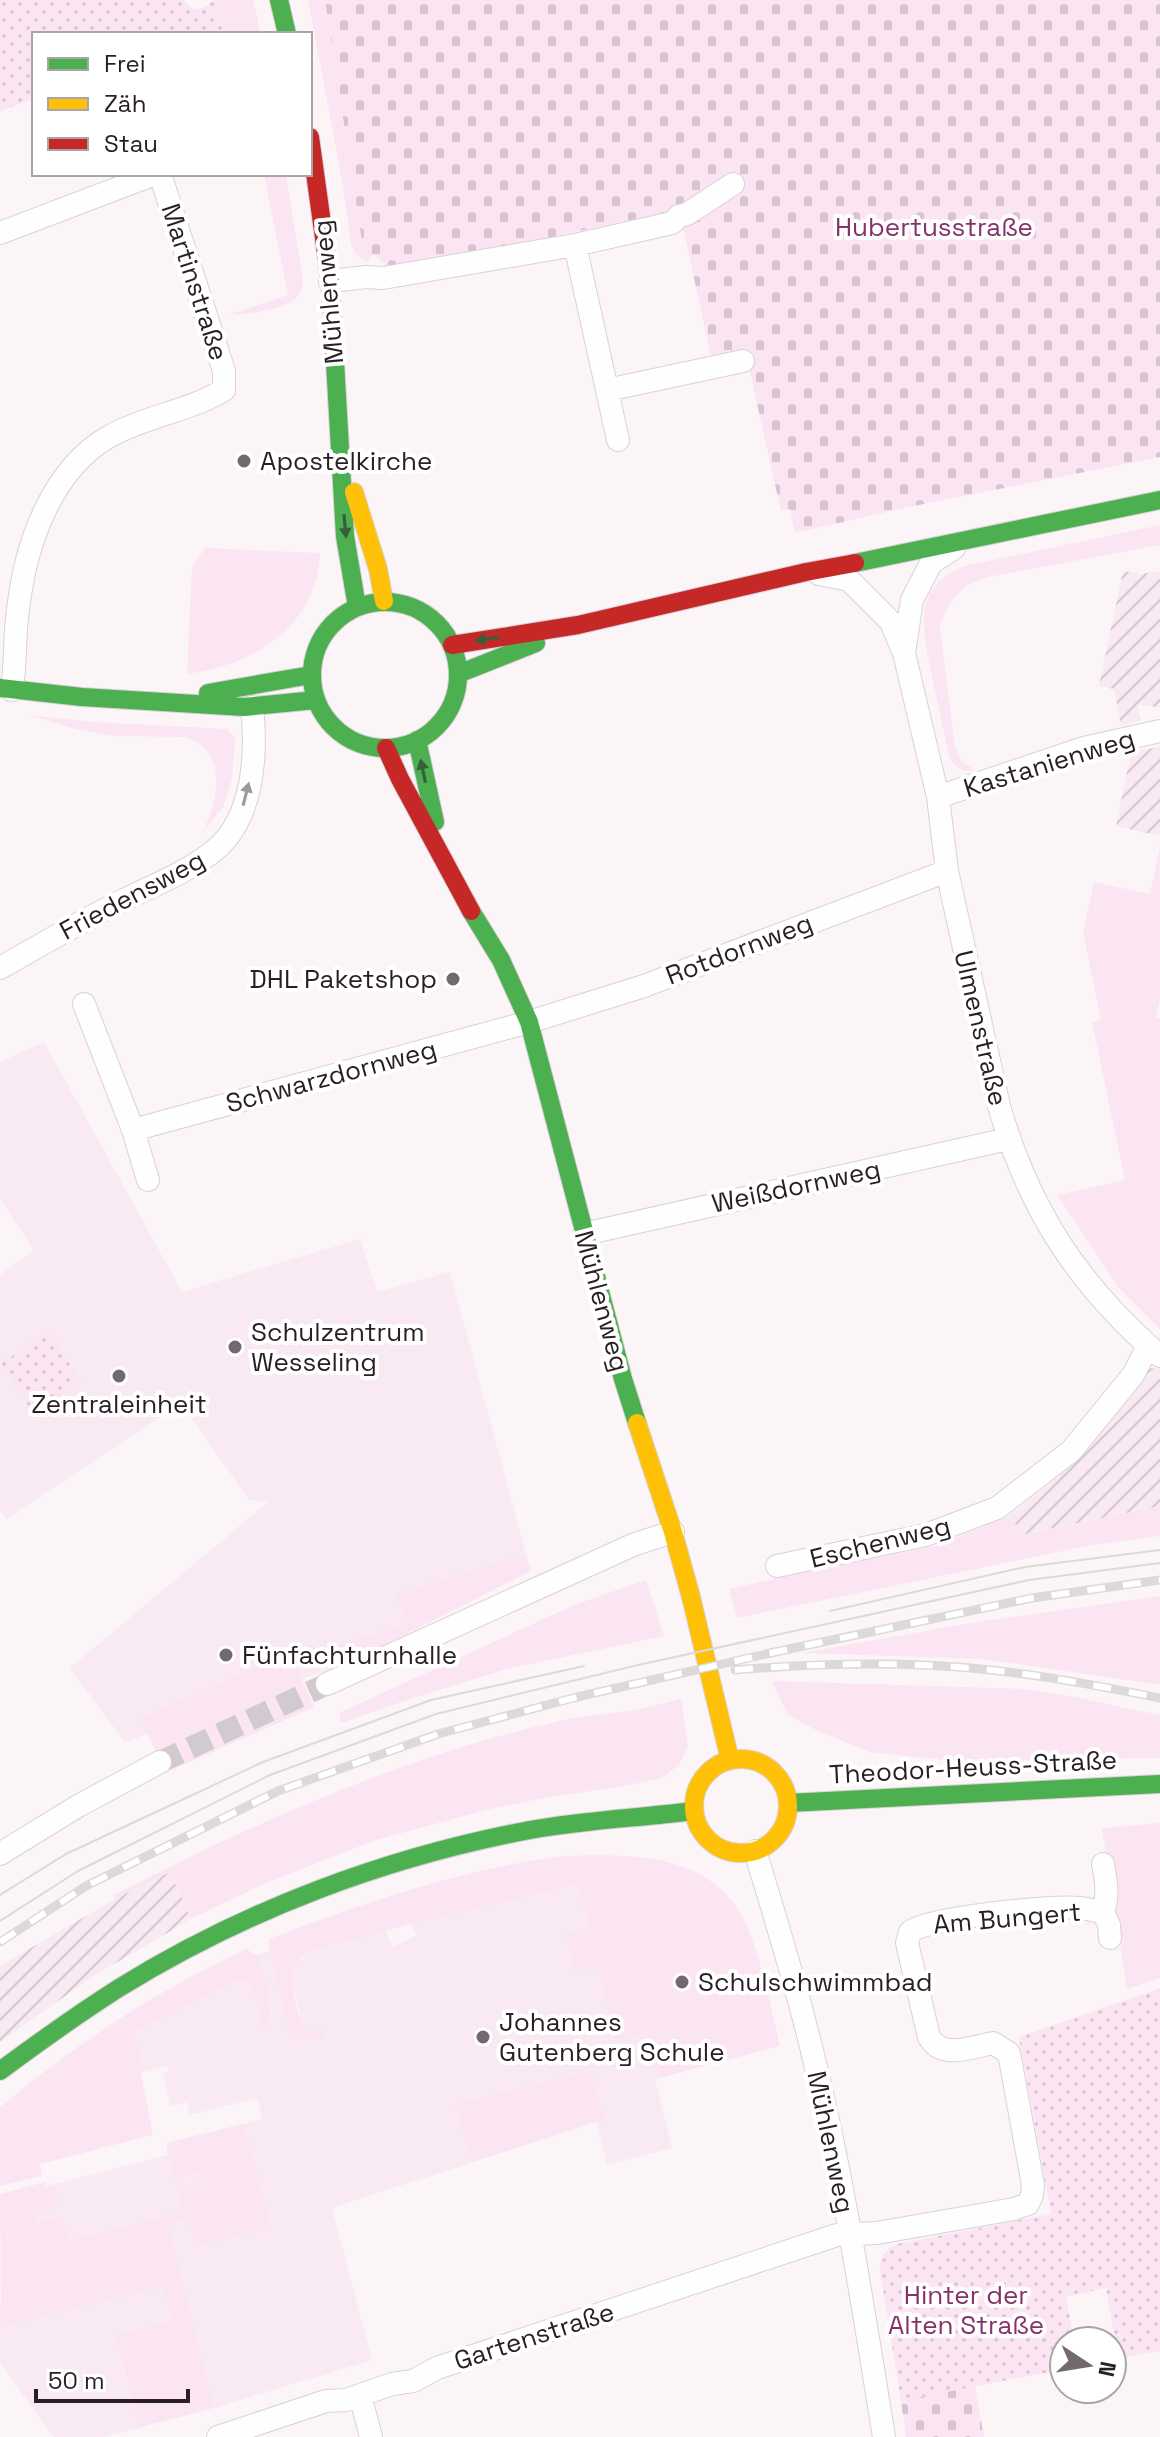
<svg xmlns="http://www.w3.org/2000/svg" width="1160" height="2437" font-family="'Space Grotesk',sans-serif">
  <style>
    .built { fill: #f8e9f2 }
    .industrial { fill: url(#industrial-furrows) }
    .green { fill: #fce5f2 }
    .cemetery { fill: url(#cemetery-stones) }
    .garden { fill: url(#garden-dots) }
    .lines { fill: none; stroke-linecap: round; stroke-linejoin: round }
    .street-tunnel { stroke: #d1cace; stroke-width: 22; stroke-dasharray: 22 11; stroke-linecap: butt }
    .street-casing { stroke: #d9d1d5; stroke-width: 24 }
    .fast-casing { stroke: #d9d1d5; stroke-width: 20 }
    .slow-casing { stroke: #d9d1d5; stroke-width: 20 }
    .jam-casing { stroke: #d9d1d5; stroke-width: 20 }
    .street { stroke: #fefefe; stroke-width: 22 }
    .fast { stroke: #4caf50; stroke-width: 18 }
    .slow { stroke: #ffc107; stroke-width: 18 }
    .jam { stroke: #c62828; stroke-width: 18 }
    .tram { stroke: #dcd9da; stroke-width: 2 }
    .rail-casing { stroke: #dcd9da; stroke-width: 9 }
    .rail { stroke: #fff; stroke-width: 6; stroke-dasharray: 18; stroke-linecap: butt }
    .oneway { fill: #385f38 }
    .oneway2 { fill: #9e999c }
    .poi-dot { fill: #72696e; stroke: #fff; stroke-width: 3 }
    .labels { text-anchor: middle; dominant-baseline: central; stroke-width: 8; stroke-linejoin: round; paint-order: stroke }
    .park-label { font-size: 26px; fill: #86316a; stroke: #fff }
    .street-label { font-size: 26px; fill: #281e24; stroke: #fff }
    .poi-label { font-size: 26px; fill: #281e24; stroke: #fff; text-anchor: start }
  </style>
  <defs>
    <pattern id="industrial-furrows" width="10" height="10" patternUnits="userSpaceOnUse" patternTransform="scale(2)"><rect width="10" height="10" fill="#f8e9f2"/><path d="M-1 1l2-2M0 10L10 0M9 11l2-2" fill="none" stroke="#d5c7cf"/></pattern>
    <pattern id="cemetery-stones" width="16" height="16" patternUnits="userSpaceOnUse" patternTransform="scale(2)"><rect width="16" height="16" fill="#fce5f2"/><path d="M2 7V4a2 2 0 0 1 4 0v3zM10 15v-3a2 2 0 0 1 4 0v3z" fill="#d8c4cf"/></pattern>
    <pattern id="garden-dots" width="8" height="8" patternUnits="userSpaceOnUse" patternTransform="scale(2)"><rect width="8" height="8" fill="#fce5f2"/><path d="M2 2h.1M6 6h.1" fill="none" stroke="#d8c4cf" stroke-width="1.8" stroke-linecap="round"/></pattern>
  </defs>
  <rect width="100%" height="100%" fill="#fbf5f8"/>
  <path class="built" d="M44,1042l138,250 178,-53 17,53 73,-20 76,282 -129,40 10,30 -72,20 7,21 -217,77 -55,-74 198,-166 -19,-2 -68,-97 -175,116 -6,-9v-235l34,-25 -34,-51v-137z
    M579,1885l10,44 -13,43 22,-5 50,66 11,45 -4,2 17,68 -65,17 -11,-43 -264,86 40,152 -158,48 -48,-192 -98,24 -30,-17 -3,-11 24,-7 -5,-21 114,-29 -2,-12 97,-24 -6,-21 -67,17 -3,-13 -16,4 -8,-33 5,-1 -1,-6 -22,5 -11,-38 104,-54 9,2 5,5 12,45 5,-7 2,-12 -14,-57 12,-4 19,80 13,10 12,1 13,-6 -2,-7 -12,3 -9,-7 -10,-41 4,-19 11,-12 77,-23 8,17 23,-11 -5,-12z
    M169,2265l17,72 -67,17 19,74 -35,9h-49l-54,-74v-56z"/>
  <path class="industrial" d="M1123,571l18,3 19,-3v136l-22,-2 2,15 -19,5 -7,-36 -15,-3z
    M1160,747v89l-44,-10 15,-74z
    M1160,1367v139l-134,28 -19,-17 50,-39 25,-23 26,-31 38,-55z
    M170,1871l21,48 -99,58 -92,65v-76l115,-67z"/>
  <path class="green" d="M214,0h39l8,34h-37z
    M308,0h17l37,241 1,6 11,6 -7,9 -11,-8 -5,-9 -8,-59z
    M264,174h22l17,107c-1,7 -2,12 -8,18 -9,9 -51,17 -64,15l57,-19z
    M1160,525v20l-172,32 -20,8 -12,10 -8,11 -8,20 15,121 6,14 14,9c-13,3 -21,-2 -26,-14 -6,-26 -11,-53 -17,-79 -9,-46 -22,-91 33,-111z
    M205,548l115,5c-3,74 -67,112 -133,121l5,-107z
    M28,715l65,7 135,7 7,10 -3,40 -9,28 -21,26c17,-32 27,-83 -18,-96l-71,-1 -41,-8z
    M1160,847v153l-4,17 4,1v311l-42,-42 -61,-92 68,-15 -33,-158 9,-2 -18,-88 11,-50 56,12z
    M1160,1506v30l-68,9 -355,73 -8,-29 99,-23 105,-19 74,-30 19,17z
    M526,1554l5,17 -188,95 -8,-22 72,-20 -11,-30z
    M646,1580l18,56 -157,33 -94,29 -72,25 -2,-10 235,-108z
    M1160,1596v89l-177,-26 -181,-6 168,-30z
    M290,1652l24,55 -149,66 -24,-55z
    M772,1681l251,8 47,7 90,19v43l-205,3 -85,-9 -54,-22 -29,-16z
    M681,1699l7,47 -9,19 -17,13 -37,8 -81,12 -54,11 -114,31 -117,46 -68,33 -21,-47 -55,27 -1,-4c143,-74 295,-141 453,-176 18,-4 36,-4 54,-7 20,-3 40,-8 60,-13z
    M1160,1823v155l-33,11 -25,-161z
    M564,1856c63,-2 143,-4 178,60 19,37 28,89 38,130l-121,32 -11,-44 -32,8 -18,-75 -23,5 -9,-38 23,-6 -11,-43 -167,39 -103,28c-22,18 -15,50 -5,73l9,7 12,-3 2,7c-14,9 -27,7 -38,-5l-19,-80v-12c93,-36 196,-71 295,-83z
    M246,1949l11,6c5,21 22,59 7,77l-12,-46 -5,-5 -8,-2 -105,54 11,38 -4,2 12,62 -113,29 2,12 -42,10v-79c75,-62 157,-117 246,-158z
    M590,2072l14,47 -132,43 -17,-58z
    M243,2124l28,104 -75,18 -7,-27 -21,5 46,184 -76,20 -23,-93 57,-14 -8,-35 -163,40 -1,-132 45,-12 1,4 8,-2 6,21 -25,7 2,10 25,-5 6,23 114,-28 -5,-24 24,-6 -3,-11 -24,6 -8,-34z"/>
  <path class="cemetery" d="M325,0h835v457l-251,50 -114,26 -5,-24 -9,2 -36,-161 -34,6 -29,-133 4,-15 -302,65 -2,-2 3,-8 -22,-16 -1,-6z
    M975,2386l9,51h-78l-5,-36z"/>
  <path class="garden" d="M0,0h184c9,15 21,9 30,0l10,34h-190v65l-34,12z
    M50,1332l31,51 -48,30 -32,-50z
    M1160,1988v363l-42,7 -12,-70 -40,9 8,44h-10v28l-163,32 -21,-130c-1,-14 5,-22 17,-27l154,-30 -32,-177z"/>
  <g class="lines">
    <path class="street-tunnel" d="M160,1762l167,-78"/>
    <defs>
      <path id="street" d="M0,233l155,-59
        M575,245l32,145 136,-29
        M330,281l37,-4 16,1 192,-33 97,-22 7,-7 8,-2 46,-30
        M607,390l11,50
        M954,548l-23,15 -19,37 -8,53 34,144 9,74 52,235c30,104 79,179 161,250
        M819,574l30,6 42,42 12,29
        M12,690c4,-27 2,-54 6,-80 7,-64 33,-141 92,-174 36,-20 79,-25 114,-46v-19l-64,-197
        M938,797l146,-49 76,-17
        M0,968c41,-23 81,-47 124,-68 30,-15 64,-28 91,-50 39,-32 42,-97 37,-143
        M84,1004l49,126 15,50
        M133,1130l396,-108 115,-36 303,-115
        M584,1234l424,-95
        M777,1566l149,-31 71,-27 74,-57 62,-76 15,-29
        M327,1684l308,-140 38,-12
        M755,1851c16,52 32,105 46,157 38,141 60,286 83,429
        M0,1854l78,-48 82,-44
        M1103,1912c6,-16 3,-31 0,-48
        M360,2395l11,42
        M218,2437l108,-36 20,-1 46,-16 21,-3 24,-13 400,-133 40,-2 137,-24 14,-5 4,-9 1,-10 -24,-132 -16,-10c-21,4 -51,17 -64,-6l-22,-94 3,-11c15,-14 143,-27 168,-24 8,0 17,3 25,4l6,13 1,13"/>
      <path id="fast" d="M279,0l8,34
        M333,327l12,209 12,71
        M855,563l305,-63
        M312 675a73 73 0 1 1 146 0a73 73 0 1 1-146 0Z
        M458,674l78,-31
        M0,688l82,9 162,10 72,-7
        M208,693l103,-18
        M417,740l18,82
        M471,911l30,49 28,62 94,357 14,44
        M788,1803l372,-19
        M0,2071c39,-29 78,-57 119,-83 126,-78 267,-131 411,-158 54,-10 109,-12 163,-19"/>
      <path id="slow" d="M354,492l24,77 6,32
        M637,1423l36,109 18,65 39,163
        M694 1806a47 47 0 1 1 94 0a47 47 0 1 1-94 0Z"/>
      <path id="jam" d="M310,137l20,144 3,46
        M452,645l126,-20 228,-53 49,-9
        M386,748l14,31 71,132"/>
    </defs>
    <use href="#street" class="street-casing"/>
    <use href="#fast" class="fast-casing"/>
    <use href="#slow" class="slow-casing"/>
    <use href="#jam" class="jam-casing"/>
    <use href="#street" class="street"/>
    <use href="#fast" class="fast"/>
    <use href="#slow" class="slow"/>
    <use href="#jam" class="jam"/>
    <path class="tram" d="M830,1611l195,-44 135,-17
      M0,1895l66,-41 197,-92 168,-62 153,-34
      M0,1921l78,-50 192,-96 166,-61 202,-49 391,-85 131,-17"/>
    <defs>
      <path id="rail" d="M735,1670c85,-7 171,-9 256,0 57,6 113,17 169,28
        M0,1942l86,-56 192,-95 160,-57 139,-37 198,-45 257,-54 128,-18"/>
    </defs>
    <use href="#rail" class="rail-casing"/>
    <use href="#rail" class="rail"/>
  </g>
  <defs><path id="oneway-solid" d="M-6-.8H1V-3.2L6.5 0L1 3.2V.8H-6Z" transform="scale(2)"/></defs>
  <g class="oneway">
    <use href="#oneway-solid" transform="translate(345 526) rotate(85)"/>
    <use href="#oneway-solid" transform="translate(487 639) rotate(171)"/>
    <use href="#oneway-solid" transform="translate(423 771) rotate(-102)"/>
  </g>
  <use class="oneway2" href="#oneway-solid" transform="translate(246 794) rotate(-76)"/>
  <g class="poi-dot">
    <circle cx="244" cy="461" r="8"/>
    <circle cx="453" cy="979" r="8"/>
    <circle cx="235" cy="1347" r="8"/>
    <circle cx="119" cy="1376" r="8"/>
    <circle cx="226" cy="1655" r="8"/>
    <circle cx="682" cy="1982" r="8"/>
    <circle cx="483" cy="2037" r="8"/>
  </g>
  <g class="labels">
    <g class="park-label">
      <text x="934" y="227">Hubertusstraße</text>
      <text x="966" y="2295">Hinter der<tspan x="966" dy="30">Alten Straße</tspan></text>
    </g>
    <g class="street-label">
      <text transform="translate(195 282) rotate(72)">Martinstraße</text>
      <text transform="translate(328 292) rotate(-95)">Mühlenweg</text>
      <text transform="translate(1049 763) rotate(-17)">Kastanienweg</text>
      <text transform="translate(132 895) rotate(-28)">Friedensweg</text>
      <text transform="translate(739 949) rotate(-21)">Rotdornweg</text>
      <text transform="translate(981 1028) rotate(77)">Ulmenstraße</text>
      <text transform="translate(331 1076) rotate(-15)">Schwarzdornweg</text>
      <text transform="translate(796 1186) rotate(-12)">Weißdornweg</text>
      <text transform="translate(602 1301) rotate(75)">Mühlenweg</text>
      <text transform="translate(880 1542) rotate(-14)">Eschenweg</text>
      <text transform="translate(973 1767) rotate(-3)">Theodor-Heuss-Straße</text>
      <text transform="translate(1007 1918) rotate(-5)">Am Bungert</text>
      <text transform="translate(831 2142) rotate(78)">Mühlenweg</text>
      <text transform="translate(534 2336) rotate(-18)">Gartenstraße</text>
    </g>
    <g class="poi-label">
      <text x="260" y="461">Apostelkirche</text>
      <text x="437" y="979" text-anchor="end">DHL Paketshop</text>
      <text x="251" y="1332">Schulzentrum<tspan x="251" dy="30">Wesseling</tspan></text>
      <text x="119" y="1404" text-anchor="middle">Zentraleinheit</text>
      <text x="242" y="1655">Fünfachturnhalle</text>
      <text x="698" y="1982">Schulschwimmbad</text>
      <text x="499" y="2022">Johannes<tspan x="499" dy="30">Gutenberg Schule</tspan></text>
    </g>
  </g>
  <rect x="32" y="32" width="280" height="144" fill="#ffffff" stroke="#a9a5a7" stroke-width="2"/>
  <rect x="48" y="58" width="40" height="12" fill="#4caf50" stroke="#a9a5a7" stroke-width="2"/>
  <text x="104" y="72" font-size="24" fill="#281e24">Frei</text>
  <rect x="48" y="98" width="40" height="12" fill="#ffc107" stroke="#a9a5a7" stroke-width="2"/>
  <text x="104" y="112" font-size="24" fill="#281e24">Zäh</text>
  <rect x="48" y="138" width="40" height="12" fill="#c62828" stroke="#a9a5a7" stroke-width="2"/>
  <text x="104" y="152" font-size="24" fill="#281e24">Stau</text>
  <g transform="translate(1088 2365) rotate(102)"><circle r="38" fill="#ffffff" stroke="#a9a5a7" stroke-width="2"/>
  <path d="M0-6L14 30L0 20L-14 30Z" fill="#72696e"/>
  <text y="-12" font-size="22" font-weight="bold" text-anchor="middle" fill="#281e24">N</text>
  </g>
  <path d="M36 2389v12h152v-12" fill="none" stroke="#281e24" stroke-width="4"/>
  <text x="48" y="2389" font-size="24" fill="#281e24" stroke="#ffffff" stroke-width="6" paint-order="stroke">50 m</text>
</svg>
